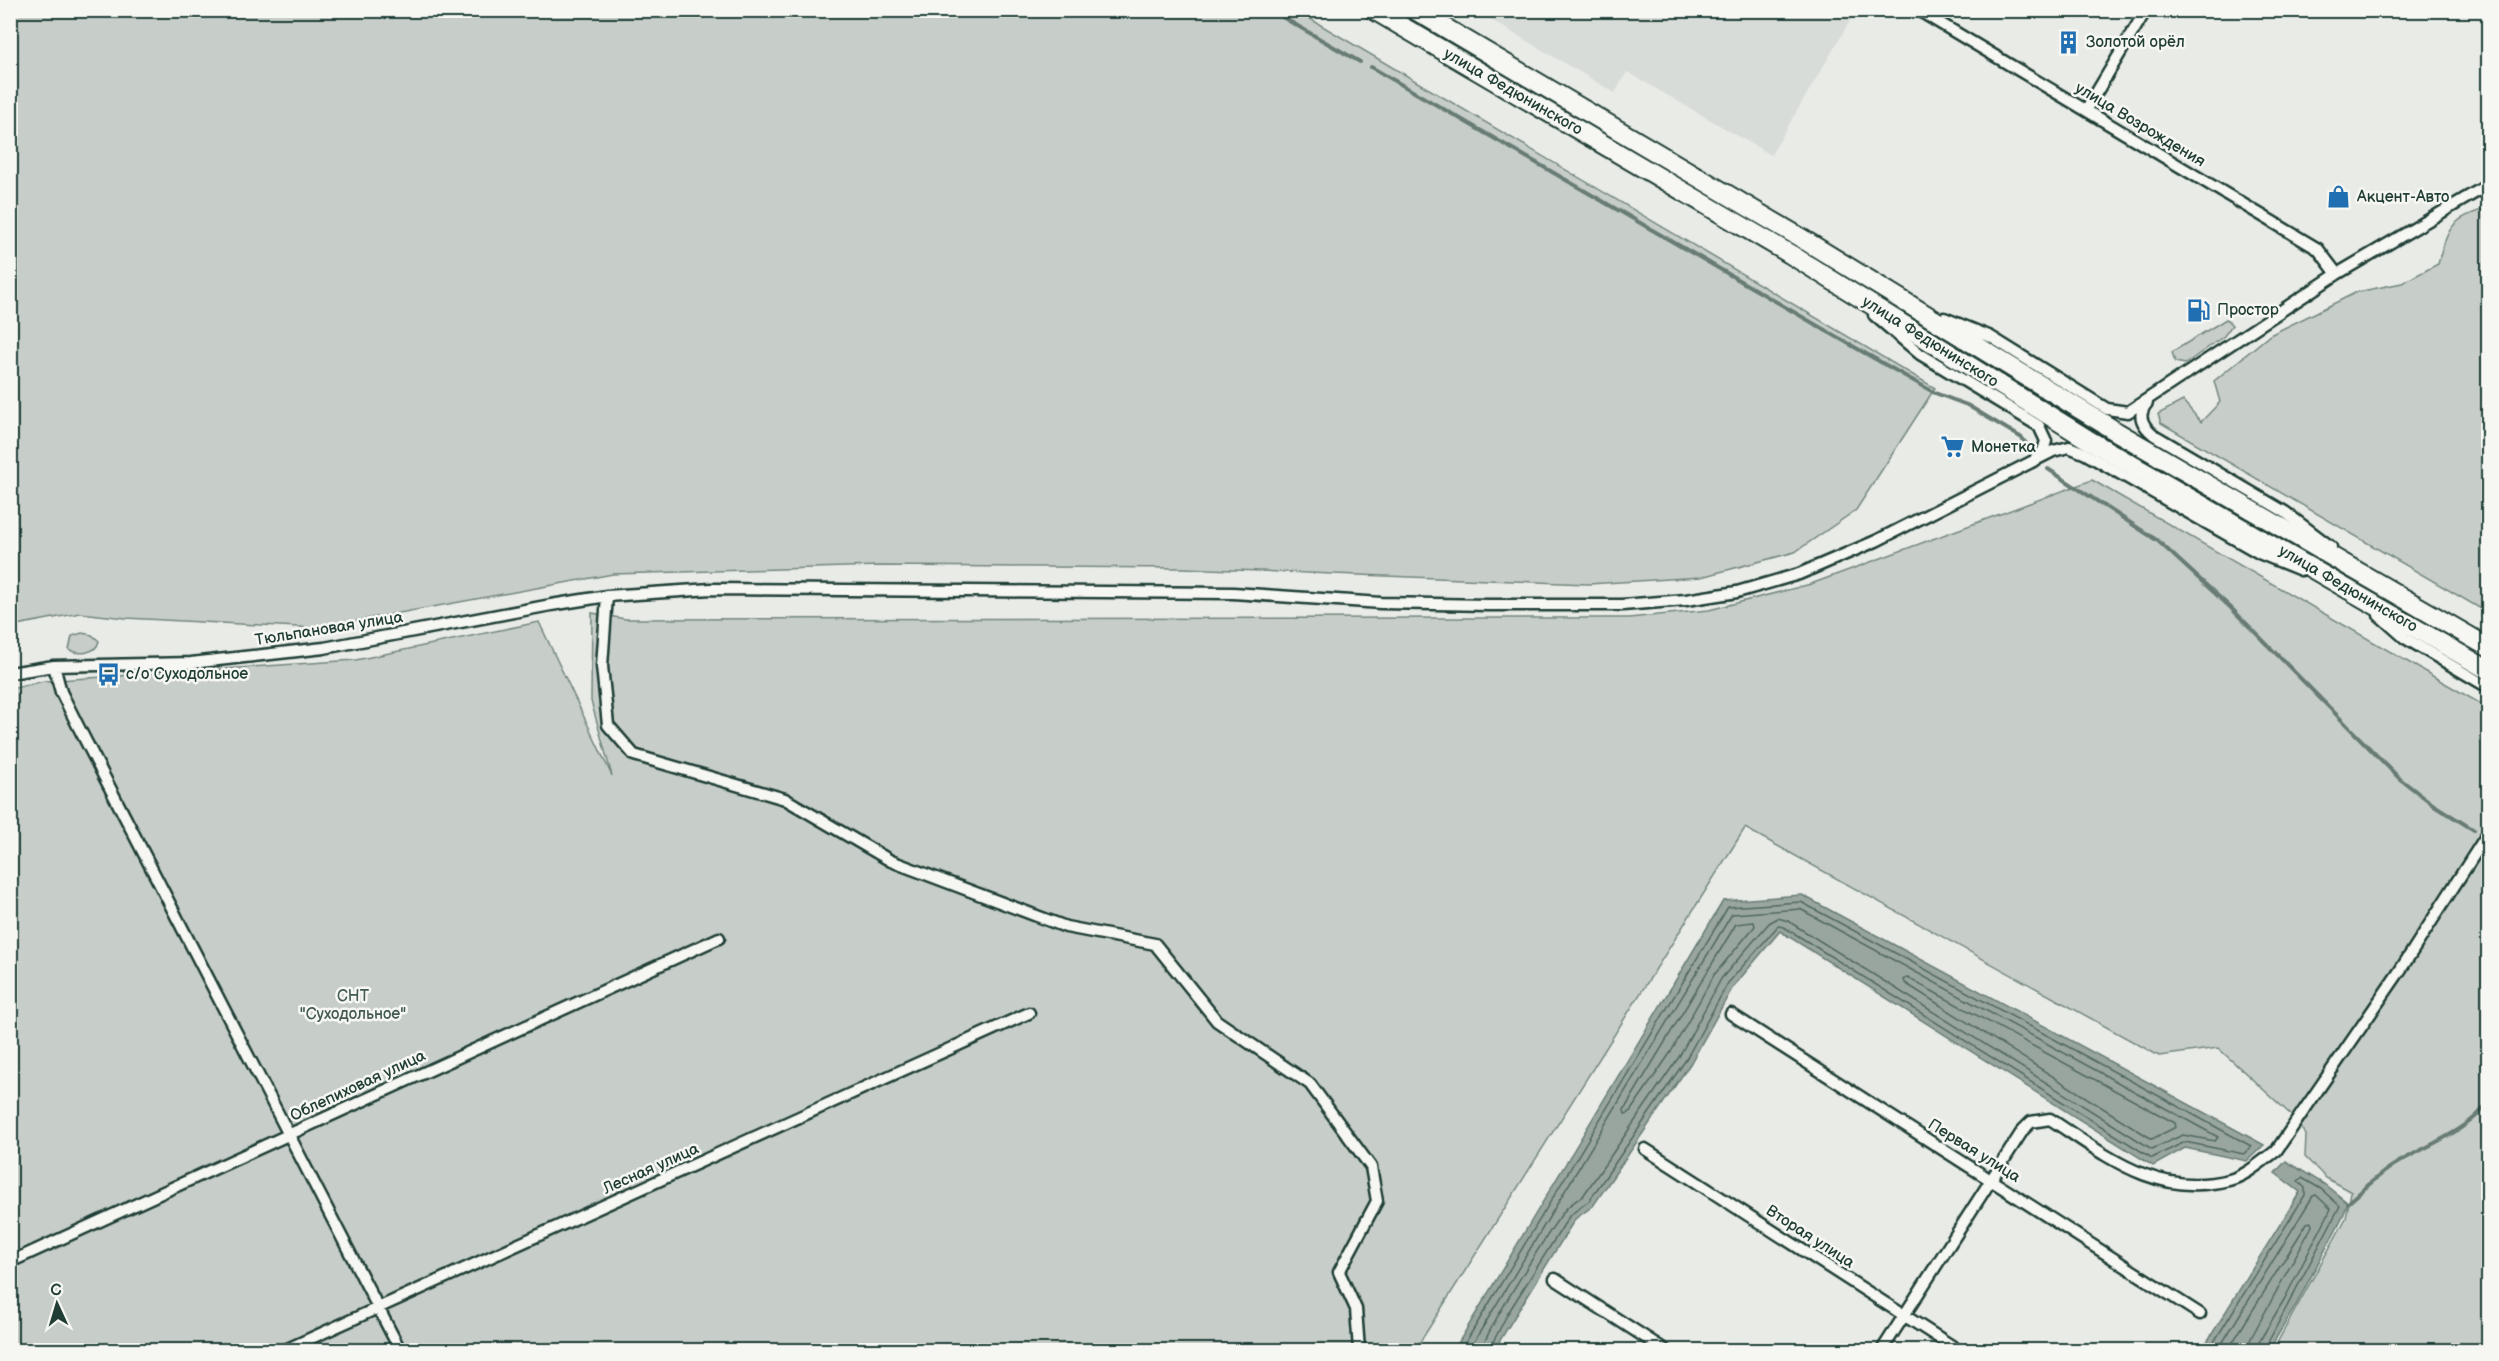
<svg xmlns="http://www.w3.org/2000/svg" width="2499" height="1361" font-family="'Balsamiq Sans',sans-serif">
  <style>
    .built { fill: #d8dcd8 }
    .green { fill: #c7cec9; stroke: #73867e; stroke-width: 1.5 }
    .water { fill: #99a6a0; stroke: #687c75; stroke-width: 1.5 }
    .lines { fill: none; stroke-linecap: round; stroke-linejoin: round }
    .shore { stroke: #50675f; stroke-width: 1.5 }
    .stream { stroke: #687c75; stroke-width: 4 }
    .minor-casing { stroke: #1f3d34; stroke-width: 15 }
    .trunk-casing { stroke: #1f3d34; stroke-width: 22 }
    .minor { stroke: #f6f6f2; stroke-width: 10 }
    .trunk { stroke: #f6f6f2; stroke-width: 18 }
    .labels { text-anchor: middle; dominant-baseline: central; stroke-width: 5; stroke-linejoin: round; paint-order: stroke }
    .poi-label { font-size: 16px; fill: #1f3d34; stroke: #f6f6f2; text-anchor: start }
    .street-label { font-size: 16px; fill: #1f3d34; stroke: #f6f6f2 }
    .park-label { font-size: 16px; fill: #415a52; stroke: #f6f6f2 }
  </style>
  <rect width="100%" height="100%" fill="#e9ebe7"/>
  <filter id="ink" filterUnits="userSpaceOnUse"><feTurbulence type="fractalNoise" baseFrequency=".0167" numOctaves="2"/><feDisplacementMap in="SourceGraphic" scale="12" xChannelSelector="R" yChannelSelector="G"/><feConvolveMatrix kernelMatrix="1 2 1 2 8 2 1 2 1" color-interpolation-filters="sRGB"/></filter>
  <g filter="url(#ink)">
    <path class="built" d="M1476,11l380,-1v1l-85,144 -144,-83 -12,21z"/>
    <path class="green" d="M11,10l1286,1 638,377 -79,122 -61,42 -94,25 -113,7 -405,-16 -304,-2 -266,8 -296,54 -191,-10 -46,-5 -69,13z
      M2488,208v405l-327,-190 -3,-9 25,-13 18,21 19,-20 -6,-21 56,-46 87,-43 45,-9 36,-19c10,-37 13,-45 50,-56z
      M2226,319l6,6 -8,11 -39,28 -10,-2 -3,-10z
      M2092,480l396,228v642h-215l73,-132 5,-26 -25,-14 -21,-21 1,-22 -17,-22 -71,-65 -59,8 -414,-228 -330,522h-1404l-1,-661 34,-8 312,-21 183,-38 73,154 -21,-75 1,-88 33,6 1004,-1 80,-8 102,-26z
      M82,633l10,2 7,6c-3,13 -20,14 -30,9l3,-14z"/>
    <path class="water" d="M1802,895l462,250 -17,16 -62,-13 -32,18 -373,-235 -47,56 -43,77 -97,142 -18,13 -81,131h-40l269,-449z
      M2286,1161l38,23 24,19 -5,13 -47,89 -27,45h-67l98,-158 -25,-19z"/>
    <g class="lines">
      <path class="shore" d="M1754,922l1,4 -41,49 -43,77 -42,61 -4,1 -1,-4 112,-186z
        M1908,978l267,145 1,4 -24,12 -247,-156 -1,-4z
        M1461,1350l267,-443 73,-5 450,244 -7,8 -59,-12 -33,16 -368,-231 -6,-1 -50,57 -43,78 -96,140 -19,14 -62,98 -19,37
        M1469,1350l263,-436 68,-5 418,228 -3,4 -32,-6 -31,14 -364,-228 -10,-3 -9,5 -48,56 -42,78 -96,139c-6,4 -13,8 -18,14 -13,16 -82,125 -83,140
        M2209,1350l96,-155v-7l-7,-7 4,-3 19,11 19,17 -76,144
        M2218,1350l95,-154 3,-1 15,14 -46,89 -26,44 -2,8
        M2228,1350l79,-127 4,-1 1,4 -61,112 -3,12"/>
      <path class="stream" d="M1270,10l90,52
        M1371,67l492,285 72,41 32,12 55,33 9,13
        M2048,469l110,72 73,67 169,171 34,26 40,25
        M2348,1203c14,-12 28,-26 43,-36 28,-19 80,-36 97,-65"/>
      <defs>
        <path id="minor" d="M1918,10l400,239 19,25
          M2086,110l60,-100
          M1874,315l46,39 119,72 7,15 -3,10 -7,6
          M1944,318l47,19 116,72 21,3 209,-138 151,-89
          M2147,403c-11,13 -4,23 7,32l131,77 46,35
          M607,596l-5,70 6,59 26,30 151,44 106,62 175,66 89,17 62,77 93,63 61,83 6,34 -38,71 17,37 3,41
          M2379,615l26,23 83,49
          M54,666l7,26 17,34 322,624
          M10,673l44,-7 137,-3 133,-15 227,-43 56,-9 104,-7 522,4 148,10 107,2h134l64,-5 51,-8 62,-18 77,-33 177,-90 16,-4 15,6 175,100 42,17
          M1731,1014l469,300
          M1645,1149l313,201
          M10,1262l709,-324
          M1555,1279l110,71
          M285,1350l744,-337
          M1882,1350l141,-220 8,-8 19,-3c57,37 106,79 179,61 17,-4 33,-19 47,-29l123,-179 89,-139"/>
        <path id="trunk" d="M1374,10l416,244 297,185 401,231
          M1415,10l386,228 316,194 371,215"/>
      </defs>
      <use href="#minor" class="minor-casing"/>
      <use href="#trunk" class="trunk-casing"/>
      <use href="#minor" class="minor"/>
      <use href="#trunk" class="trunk"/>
    </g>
  </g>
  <defs>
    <symbol id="building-bare" viewBox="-9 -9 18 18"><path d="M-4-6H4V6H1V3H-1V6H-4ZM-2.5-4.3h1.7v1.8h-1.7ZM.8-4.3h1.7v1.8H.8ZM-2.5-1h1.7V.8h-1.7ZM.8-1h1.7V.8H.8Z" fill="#1f6fb2" stroke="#f6f6f2" stroke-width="2.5" paint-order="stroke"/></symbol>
    <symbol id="shop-bare" viewBox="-9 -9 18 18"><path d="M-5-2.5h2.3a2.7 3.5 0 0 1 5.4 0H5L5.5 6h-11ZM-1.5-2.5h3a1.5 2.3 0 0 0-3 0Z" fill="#1f6fb2" stroke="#f6f6f2" stroke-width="2.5" paint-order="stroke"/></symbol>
    <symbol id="fuel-bare" viewBox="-9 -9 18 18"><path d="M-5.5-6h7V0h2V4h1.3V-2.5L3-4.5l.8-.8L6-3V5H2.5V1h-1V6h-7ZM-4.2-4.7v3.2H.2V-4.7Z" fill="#1f6fb2" stroke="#f6f6f2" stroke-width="2.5" paint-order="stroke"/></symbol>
    <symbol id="supermarket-bare" viewBox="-9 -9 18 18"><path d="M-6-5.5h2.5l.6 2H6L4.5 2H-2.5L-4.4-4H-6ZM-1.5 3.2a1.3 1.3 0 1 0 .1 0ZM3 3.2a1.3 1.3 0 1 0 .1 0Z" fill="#1f6fb2" stroke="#f6f6f2" stroke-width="2.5" paint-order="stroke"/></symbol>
    <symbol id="bus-bare" viewBox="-9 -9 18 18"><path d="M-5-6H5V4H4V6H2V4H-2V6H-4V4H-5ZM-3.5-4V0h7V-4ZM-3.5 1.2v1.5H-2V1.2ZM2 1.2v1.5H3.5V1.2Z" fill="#1f6fb2" stroke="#f6f6f2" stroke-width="2.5" paint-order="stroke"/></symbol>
  </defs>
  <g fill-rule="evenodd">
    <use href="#building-bare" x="2052" y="26" width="33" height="33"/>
    <use href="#shop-bare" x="2322" y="180" width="33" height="33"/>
    <use href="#fuel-bare" x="2182" y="294" width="33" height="33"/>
    <use href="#supermarket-bare" x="1936" y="430" width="33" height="33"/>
    <use href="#bus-bare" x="92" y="658" width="33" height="33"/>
  </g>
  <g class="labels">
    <g class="poi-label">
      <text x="2086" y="42">Золотой орёл</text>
      <text x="2357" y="197">Акцент-Авто</text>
      <text x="2217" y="310">Простор</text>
      <text x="1971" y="447">Монетка</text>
      <text x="126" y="674">с/о Суходольное</text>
    </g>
    <g class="street-label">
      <text transform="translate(1513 92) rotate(30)">улица Федюнинского</text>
      <text transform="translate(2140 125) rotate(31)">улица Возрождения</text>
      <text transform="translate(1930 342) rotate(32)">улица Федюнинского</text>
      <text transform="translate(2348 589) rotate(30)">улица Федюнинского</text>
      <text transform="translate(329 629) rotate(-9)">Тюльпановая улица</text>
      <text transform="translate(358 1086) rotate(-25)">Облепиховая улица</text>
      <text transform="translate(1974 1151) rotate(32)">Первая улица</text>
      <text transform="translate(651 1169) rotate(-24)">Лесная улица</text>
      <text transform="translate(1810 1237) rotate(33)">Вторая улица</text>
    </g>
    <g class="park-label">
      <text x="353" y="996">СНТ<tspan x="353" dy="18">"Суходольное"</tspan></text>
    </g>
  </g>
  <rect width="2499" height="1361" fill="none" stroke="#f6f6f2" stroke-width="36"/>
  <rect x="18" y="18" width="2463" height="1325" fill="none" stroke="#1f3d34" stroke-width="2" filter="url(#ink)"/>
  <g transform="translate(57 1304) rotate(356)" stroke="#f6f6f2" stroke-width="4.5" paint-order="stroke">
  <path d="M0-4.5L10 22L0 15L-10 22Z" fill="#1f3d34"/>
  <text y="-9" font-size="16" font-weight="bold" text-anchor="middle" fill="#1f3d34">С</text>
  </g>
</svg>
